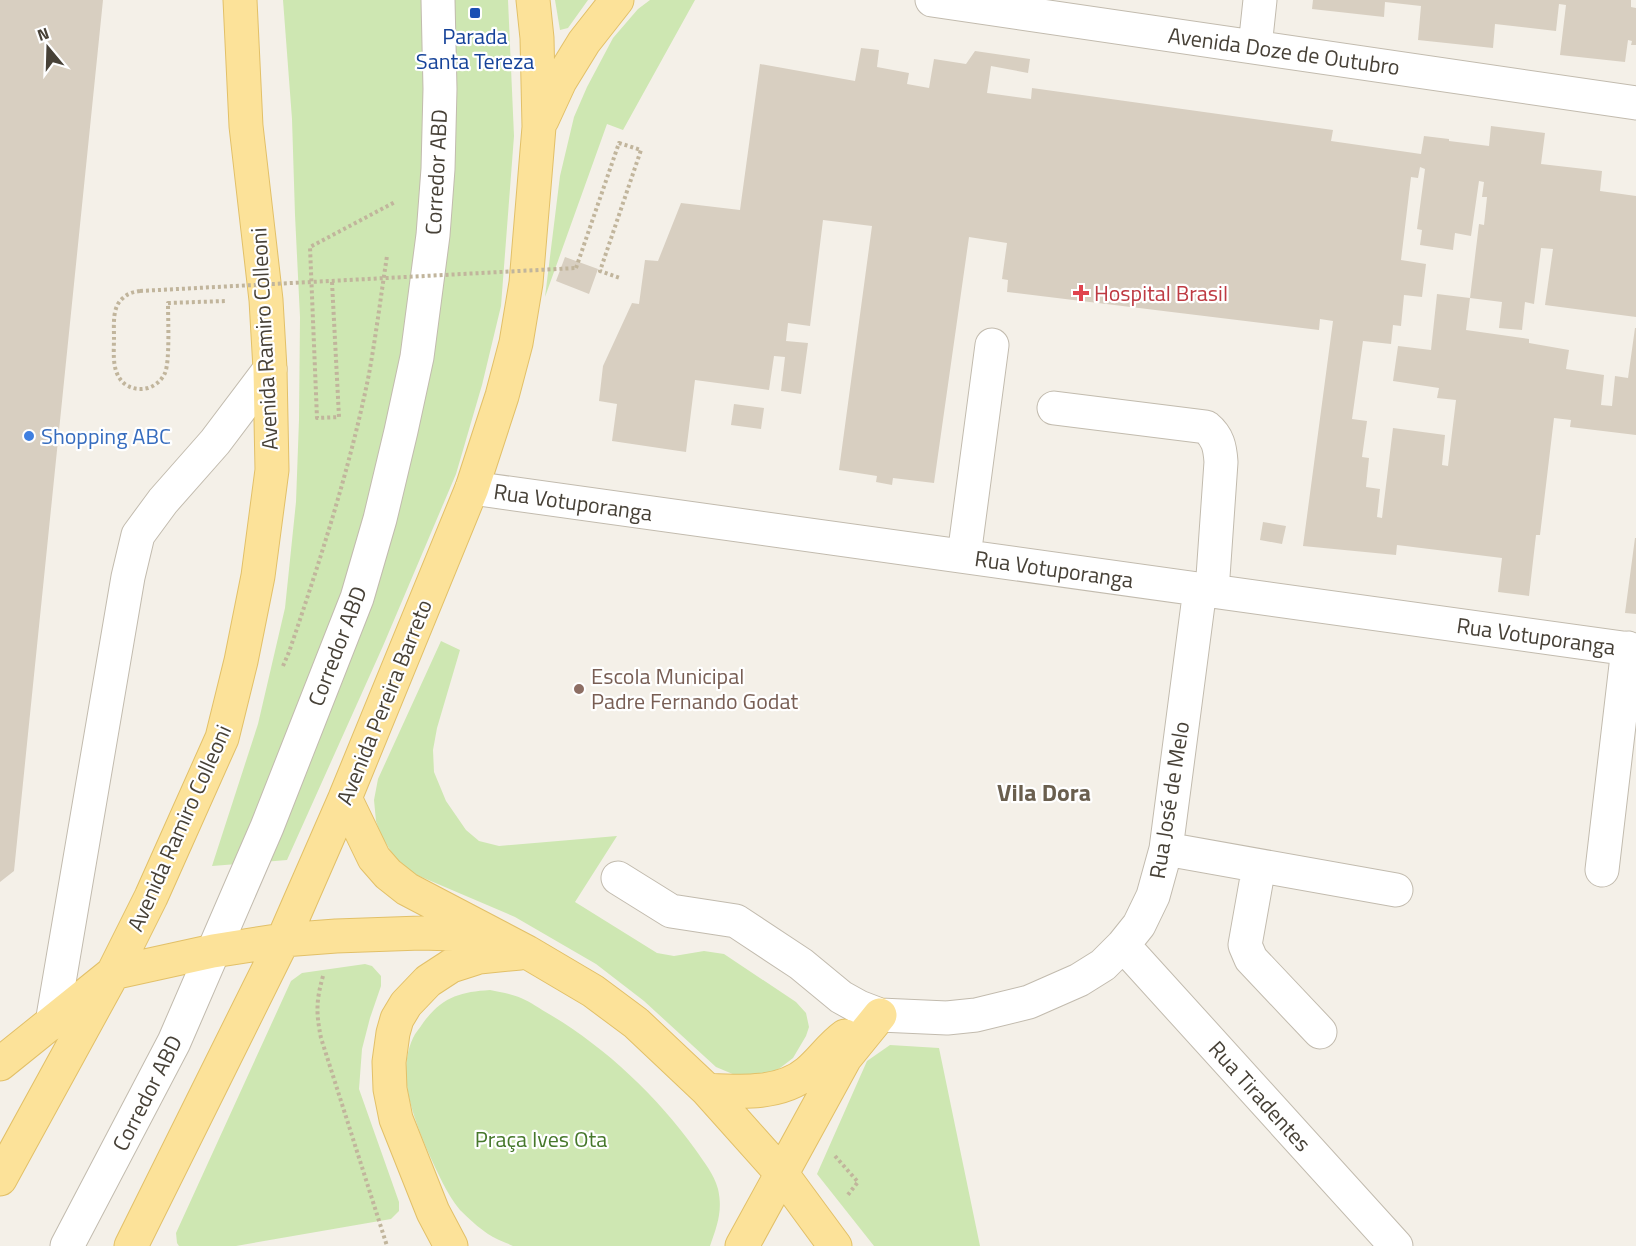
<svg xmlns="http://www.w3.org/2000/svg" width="1636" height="1246" font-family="'Titillium Web',sans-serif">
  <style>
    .green { fill: #cee7b2 }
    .building { fill: #d8cfc1 }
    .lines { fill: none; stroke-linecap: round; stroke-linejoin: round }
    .minor-casing { stroke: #c2bbae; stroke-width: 35 }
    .major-casing { stroke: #e2c068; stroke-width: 35 }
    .path { stroke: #c1b59c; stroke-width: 4; stroke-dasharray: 3 3; stroke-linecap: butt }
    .minor { stroke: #fff; stroke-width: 33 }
    .major { stroke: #fce299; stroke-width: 33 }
    .path-bridge { stroke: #c1b59c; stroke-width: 4; stroke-dasharray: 3 3; stroke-linecap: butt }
    .transit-dot { fill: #1a4fb4; stroke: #fff; stroke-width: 2 }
    .health-dot { fill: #e0444e; stroke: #fff; stroke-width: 2 }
    .shop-dot { fill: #3f7fe0; stroke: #fff; stroke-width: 2 }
    .education-dot { fill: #8d6e63; stroke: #fff; stroke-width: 2 }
    .labels { text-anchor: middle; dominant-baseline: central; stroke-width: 4.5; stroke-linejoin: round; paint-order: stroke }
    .transit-label { font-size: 22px; fill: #164399; stroke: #fff }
    .street-label { font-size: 22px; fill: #474137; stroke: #fff }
    .health-label { font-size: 22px; fill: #be3a42; stroke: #fff; text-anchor: start }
    .shop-label { font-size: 22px; fill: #366cbe; stroke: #fff; text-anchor: start }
    .education-label { font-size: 22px; fill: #785e54; stroke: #fff; text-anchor: start }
    .park-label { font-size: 22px; fill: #46782b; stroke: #fff }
    .neighbourhood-label { font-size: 24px; font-weight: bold; fill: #6a5f4e; stroke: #fff }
  </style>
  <rect width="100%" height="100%" fill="#f4f0e8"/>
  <path class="green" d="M283,0h225l6,136 -13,170 -19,79 -26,89 -73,172 -96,214 -75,6 46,-142 27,-116 11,-106 3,-82 1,-103 -5,-102 -3,-96z
    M555,0h33l-20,28 -8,2z
    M650,0h45l-72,130 -16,-6 -62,173 15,-121 14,-59 13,-30 26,-49 25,-29z
    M441,641l19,9 -23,78 -4,22 1,22 12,29 20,29 13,11 20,5 118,-10 -42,66 82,51 17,3 30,-5 20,3 72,48 10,11 3,14 -3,9 -13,22 -13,10 -12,6 -33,1 -19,-8 -72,-66 -48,-37 -81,-47 -103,-44 -19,-18 -13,-22 -4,-12 -2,-21 4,-21z
    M365,964l7,2 9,10v10l-11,32 -8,31 -3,40 40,113v9l-8,8 -155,27h-57l-2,-3 -1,-10 115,-252 11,-8z
    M490,990c10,2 22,4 31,8 10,4 19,11 28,16 56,33 108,82 146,135 9,13 19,25 23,40 5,22 -1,37 -8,57h-197c-8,-4 -18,-7 -25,-12 -9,-6 -20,-16 -28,-24 -14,-17 -22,-37 -31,-56 -15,-35 -33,-79 -16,-116 2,-5 7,-10 10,-15 19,-26 37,-31 67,-33z
    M890,1045l49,3 41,198h-106l-57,-72 50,-113z"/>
  <path class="building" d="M0,0h103l-89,871 -14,11z
    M1313,0h318v7l5,1v37h-5l1,-4 -4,-1 -3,22 -65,-7 6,-50 -7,-1 -3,27 -61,-7 -2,24 -75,-8 3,-34 -36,-4 -1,15 -72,-8z
    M861,48l18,2 -2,17 32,6 -2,11 22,4 5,-29 32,5 9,-13 55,8 -2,14 -37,-7 -4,27 44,6 1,-11 301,42 -2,11 90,13 3,-18 25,3v2l40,5 2,-20 54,7 -4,31 61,7 -2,20 36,5v121l-91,-12 8,-56 -12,-1 -7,56 -9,-2 -3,28 -23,-2 3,-26 -32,-4 9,-74 5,1 3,-28h-5l2,-15 -5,-1 -8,55 -16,-3 -2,17 -33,-5 2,-15 -5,-1 8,-60 -5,-2 -2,11 -7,-1 -10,83 25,4 -4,33 -18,-2 -3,31 -8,-1 -2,19 -28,-3 -11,78 15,2 -5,36 7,1 -3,29 14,2 -3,28 5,1 11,-90 52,7 -3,30 6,1 8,-66 -19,-2 2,-10 -46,-7 5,-35 33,4 6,-56 33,4 -4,32 63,9v4l40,7 -3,19 38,6 -3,30 11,1 3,-30 13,2 7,-50h1v107l-66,-8 1,-7 -17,-2 -14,117h-4l-7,61 -31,-4 4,-34 -105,-13 -1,10 -93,-9 30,-225 -13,-2 -1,11 -312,-38 1,-12 -6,-1 5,-36 -38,-6 -35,246 -41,-5 -1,7 -16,-3 1,-6 -38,-6 33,-244 -49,-6 -13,106 -22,-3 -2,18 22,2 -7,51 -20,-3 4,-34 -11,-1 -5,34 -74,-10 -9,72 -74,-11 5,-37 -18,-3 4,-35 29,-63 7,1 6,-44 13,1 23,-58 59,7 20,-146 95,17z
    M565,257l33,12 -9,25 -33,-13z
    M734,404l30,4 -3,21 -30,-4z
    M1263,522l23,4 -4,18 -22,-4z
    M1635,538h1v76l-11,-1z"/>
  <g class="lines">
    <defs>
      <path id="minor" d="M932,0l704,103
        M1255,47l5,-47
        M1054,408l152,19c12,10 14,20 15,35l-9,129
        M472,488l1164,162
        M964,556l28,-211
        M1166,849l230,41
        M1259,866l-14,79 6,14 69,73
        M1602,870l26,-222
        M618,878l53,33 65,10 65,43 40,33 18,10 21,8 67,3 29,-3 53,-13 50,-22 24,-15 20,-20 16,-20 14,-29 13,-47 34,-260
        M1123,945l273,301
        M52,1023l76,-446 10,-42 25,-34 52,-59 55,-73
        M67,1246l107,-204 93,-215 90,-229 23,-79 21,-88 16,-74 16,-122 5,-66 2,-80 -2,-89"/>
      <path id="major" d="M542,120l18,-39 24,-39 33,-42
        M345,798l29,60 14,16 19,15 120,63 66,39 43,32 71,67 75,84 53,72
        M0,1064l113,-91 100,-22 70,-11 53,-4 85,-3 66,2
        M707,1090c33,2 74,5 101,-18 13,-11 23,-26 37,-36
        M0,1179l113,-206 38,-76 71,-159 19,-77 17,-85 14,-106 -2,-101 -4,-69 -20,-174 -6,-126
        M131,1246l152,-306 62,-142 127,-310 30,-92 14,-53 10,-60 13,-156 -2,-89 -4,-38
        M451,1246l-18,-34 -37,-93 -6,-30 -1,-27 4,-29 4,-14 9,-15 22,-23 23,-15 28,-9 41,-4
        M742,1246l103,-188 35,-43"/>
    </defs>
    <use href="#minor" class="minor-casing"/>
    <use href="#major" class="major-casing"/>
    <path class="path" d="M576,268l43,-125 22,7 -41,121 20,7
      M332,282l7,135 -22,1 -7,-171 85,-45
      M140,291c-6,1 -12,2 -17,7 -11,9 -9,26 -9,39 0,17 -3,37 12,48 7,4 14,5 22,3 7,-2 14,-8 17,-15 5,-12 3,-54 3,-70l58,-2
      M283,666l6,-14c31,-91 61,-184 80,-278 7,-39 12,-79 18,-118
      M323,976c-7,25 -7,37 -2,62l66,208
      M835,1156l23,26 -11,14"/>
    <use href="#minor" class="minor"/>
    <use href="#major" class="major"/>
    <path class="path-bridge" d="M140,291l436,-23"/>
  </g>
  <rect class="transit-dot" x="469" y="7" width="12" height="12" rx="3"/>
  <path class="health-dot" d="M1078 284h6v6h6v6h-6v6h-6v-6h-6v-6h6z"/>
  <circle class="shop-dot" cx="29" cy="436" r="6"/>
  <circle class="education-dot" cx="579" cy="689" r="6"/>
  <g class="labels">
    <g class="transit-label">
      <text x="475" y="36">Parada<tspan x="475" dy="25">Santa Tereza</tspan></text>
    </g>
    <g class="street-label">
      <text transform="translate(1284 51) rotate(8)">Avenida Doze de Outubro</text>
      <text transform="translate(436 172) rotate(-87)">Corredor ABD</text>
      <text transform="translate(264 339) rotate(-93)">Avenida Ramiro Colleoni</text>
      <text transform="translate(573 502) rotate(8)">Rua Votuporanga</text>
      <text transform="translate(1054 569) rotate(8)">Rua Votuporanga</text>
      <text transform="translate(1536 636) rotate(8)">Rua Votuporanga</text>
      <text transform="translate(337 646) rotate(-69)">Corredor ABD</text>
      <text transform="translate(384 702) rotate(-68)">Avenida Pereira Barreto</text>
      <text transform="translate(1169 800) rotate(-81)">Rua José de Melo</text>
      <text transform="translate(179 828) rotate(-66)">Avenida Ramiro Colleoni</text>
      <text transform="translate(147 1093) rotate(-63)">Corredor ABD</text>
      <text transform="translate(1260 1096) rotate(48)">Rua Tiradentes</text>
    </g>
    <g class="health-label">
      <text x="1094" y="293">Hospital Brasil</text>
    </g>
    <g class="shop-label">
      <text x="41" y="436">Shopping ABC</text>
    </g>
    <g class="education-label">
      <text x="591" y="676">Escola Municipal<tspan x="591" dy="25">Padre Fernando Godat</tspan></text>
    </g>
    <g class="park-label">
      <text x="541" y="1139">Praça Ives Ota</text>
    </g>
    <g class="neighbourhood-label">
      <text x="1044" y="792">Vila Dora</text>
    </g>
  </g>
  <g transform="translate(48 48) rotate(341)" stroke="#ffffff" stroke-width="4.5" paint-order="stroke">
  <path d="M0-4.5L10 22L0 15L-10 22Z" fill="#474137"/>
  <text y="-9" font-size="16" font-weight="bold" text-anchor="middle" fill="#474137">N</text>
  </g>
</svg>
